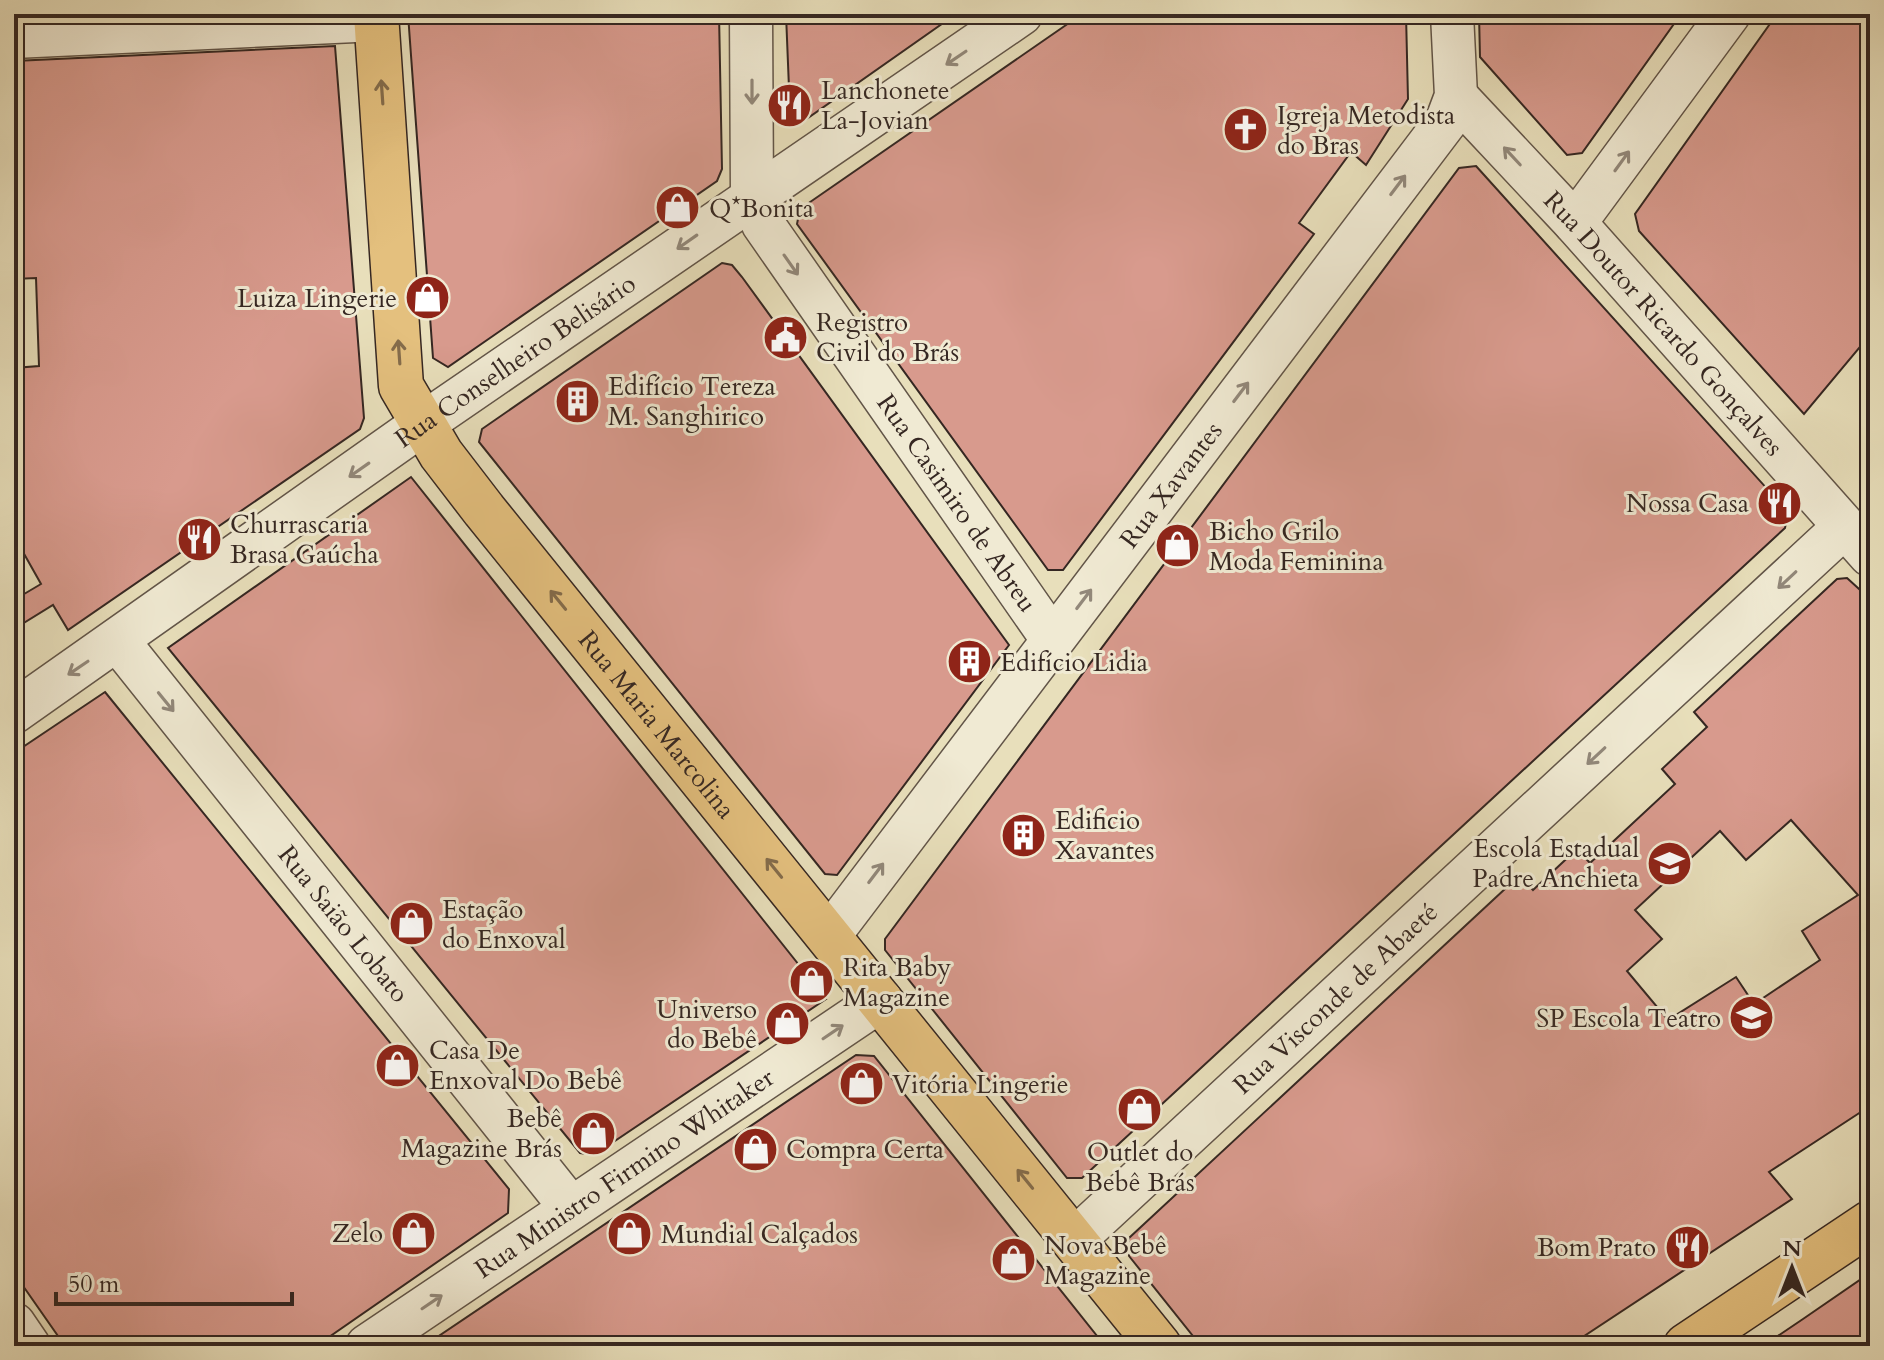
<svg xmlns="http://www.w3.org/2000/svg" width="1884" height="1360" font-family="Cardo,serif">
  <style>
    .building { fill: #d89a8d; stroke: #352722; stroke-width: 2; fill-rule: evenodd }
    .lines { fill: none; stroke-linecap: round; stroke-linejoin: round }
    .minor-casing { stroke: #625548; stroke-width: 45 }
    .major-casing { stroke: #352722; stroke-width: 47 }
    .minor { stroke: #f0ead3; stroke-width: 42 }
    .major { stroke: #e4c07e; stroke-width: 44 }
    .oneway { stroke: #92887a }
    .oneway2 { stroke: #846c4b }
    .labels { text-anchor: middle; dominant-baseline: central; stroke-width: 6; stroke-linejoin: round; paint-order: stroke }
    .poi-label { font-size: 26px; fill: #352722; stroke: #f0ead3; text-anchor: start }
    .street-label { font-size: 26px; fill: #352722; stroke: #f0ead3 }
  </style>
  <rect width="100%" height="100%" fill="#e8dfbb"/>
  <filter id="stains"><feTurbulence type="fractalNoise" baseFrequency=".0025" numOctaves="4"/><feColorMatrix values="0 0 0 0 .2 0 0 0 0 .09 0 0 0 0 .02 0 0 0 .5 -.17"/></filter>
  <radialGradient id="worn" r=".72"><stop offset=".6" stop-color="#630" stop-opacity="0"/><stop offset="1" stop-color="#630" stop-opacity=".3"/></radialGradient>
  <path class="building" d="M408,14h311l3,155 -5,12 -269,186 -15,-9z
    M786,14h170l-151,106 -15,-7z
    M1082,14h324l2,85 -42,66 -15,-13 -52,71 15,11 -251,336h-15l-251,-346 3,-15z
    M1479,14h202l-99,139 -15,2 -87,-98z
    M1777,14h93v321l-66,79 -165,-183 -4,-17z
    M335,46l29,372 -4,11 -292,201 -15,-25 -39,24v-29l27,-16 -27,-48v-168l25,-2 -3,-88 -22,1v-218z
    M1476,166l312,346 -3,16 -703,650h-15l-182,-228v-11l574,-771z
    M722,263l10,2 10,12 267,368 -172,230 -12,-1 -346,-432 3,-13z
    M411,477l415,522 -232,156 -14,-2 -412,-505z
    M1847,578l23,21v507l-101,66 23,27 -223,147h-368l-72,-90v-18l391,-363 13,15 44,-41 13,14 85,-79 -13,-15 45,-42 -13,-15 143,-133zM1791,820l67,75 -56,36 18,29 -66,44 -18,-27 -68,43 -41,-49 35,-32 -27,-29 85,-79 26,29z
    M105,692l404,497 -1,24 -192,133h-251l-51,-73v-520z
    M856,1055l18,1 231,290h-681z
    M1870,1273v73h-107l40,-27z"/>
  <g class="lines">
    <defs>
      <g id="minor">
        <path id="s1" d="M751,14l1,184 11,26 289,415"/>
        <path d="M14,37l363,-17"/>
        <path id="s2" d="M1456,96l119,127 295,332"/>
        <path d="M1575,223l154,-209"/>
        <path id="s3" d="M118,641l453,567"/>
        <path id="s4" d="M14,712l407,-287 600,-411"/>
        <path id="s5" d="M829,936l618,-816 9,-24 -4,-82"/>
        <path id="s6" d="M1074,1240l770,-713"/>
        <path d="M14,1324l15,22"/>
        <path id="s7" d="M367,1346l514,-346"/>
      </g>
      <g id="major">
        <path id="s8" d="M376,14l25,372 40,68 43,56 675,836"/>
        <path d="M1686,1346l184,-123"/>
      </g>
    </defs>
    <use href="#minor" class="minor-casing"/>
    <use href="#major" class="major-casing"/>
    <use href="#minor" class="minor"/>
    <use href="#major" class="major"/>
  </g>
  <defs><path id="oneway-shaft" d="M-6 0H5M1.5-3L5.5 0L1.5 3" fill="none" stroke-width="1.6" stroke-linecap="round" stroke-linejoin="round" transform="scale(2)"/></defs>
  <g class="oneway">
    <use href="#oneway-shaft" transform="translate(956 58) rotate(146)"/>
    <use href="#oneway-shaft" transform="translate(752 92) rotate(90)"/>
    <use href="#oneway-shaft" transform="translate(1512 156) rotate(-133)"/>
    <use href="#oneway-shaft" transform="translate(1622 161) rotate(-54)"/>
    <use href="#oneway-shaft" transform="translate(1398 185) rotate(-53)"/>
    <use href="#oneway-shaft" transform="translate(687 242) rotate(145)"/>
    <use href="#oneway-shaft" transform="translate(791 265) rotate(55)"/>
    <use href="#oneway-shaft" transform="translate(1241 392) rotate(-53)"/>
    <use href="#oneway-shaft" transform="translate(359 470) rotate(145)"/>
    <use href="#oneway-shaft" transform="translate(1787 580) rotate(137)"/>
    <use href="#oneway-shaft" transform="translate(1084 599) rotate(-53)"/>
    <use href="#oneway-shaft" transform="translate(78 668) rotate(146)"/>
    <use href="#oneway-shaft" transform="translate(166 702) rotate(51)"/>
    <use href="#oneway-shaft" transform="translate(1596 756) rotate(137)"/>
    <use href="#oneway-shaft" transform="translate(876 873) rotate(-53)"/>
    <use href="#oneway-shaft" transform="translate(833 1032) rotate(-34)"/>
    <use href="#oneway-shaft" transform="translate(432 1302) rotate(-34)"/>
  </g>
  <g class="oneway2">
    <use href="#oneway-shaft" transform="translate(382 92) rotate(-94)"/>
    <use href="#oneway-shaft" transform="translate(399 352) rotate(-94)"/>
    <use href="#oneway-shaft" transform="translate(558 600) rotate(-129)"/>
    <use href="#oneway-shaft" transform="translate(774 868) rotate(-129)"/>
    <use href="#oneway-shaft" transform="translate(1025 1179) rotate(-129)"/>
  </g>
  <defs>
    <symbol id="restaurant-disc" viewBox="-11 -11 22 22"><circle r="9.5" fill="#8f2418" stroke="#f0ead3"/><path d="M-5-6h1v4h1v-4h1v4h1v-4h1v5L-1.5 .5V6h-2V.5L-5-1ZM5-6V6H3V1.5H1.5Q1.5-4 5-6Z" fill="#fff"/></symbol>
    <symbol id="church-disc" viewBox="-11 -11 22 22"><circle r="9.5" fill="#8f2418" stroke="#f0ead3"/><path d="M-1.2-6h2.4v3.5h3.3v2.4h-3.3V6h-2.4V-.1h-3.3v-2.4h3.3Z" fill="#fff"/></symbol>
    <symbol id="shop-disc" viewBox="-11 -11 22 22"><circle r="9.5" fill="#8f2418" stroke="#f0ead3"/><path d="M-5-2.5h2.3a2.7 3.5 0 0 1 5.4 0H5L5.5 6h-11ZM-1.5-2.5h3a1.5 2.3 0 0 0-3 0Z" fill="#fff"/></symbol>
    <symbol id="civic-disc" viewBox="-11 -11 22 22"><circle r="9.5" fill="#8f2418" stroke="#f0ead3"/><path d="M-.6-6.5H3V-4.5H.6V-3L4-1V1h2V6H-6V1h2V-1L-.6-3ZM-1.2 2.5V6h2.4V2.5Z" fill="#fff"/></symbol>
    <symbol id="building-disc" viewBox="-11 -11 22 22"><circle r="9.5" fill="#8f2418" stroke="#f0ead3"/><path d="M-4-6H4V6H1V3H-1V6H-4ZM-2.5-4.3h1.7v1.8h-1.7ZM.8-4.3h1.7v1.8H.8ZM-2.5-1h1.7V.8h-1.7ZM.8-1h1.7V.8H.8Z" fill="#fff"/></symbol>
    <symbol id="school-disc" viewBox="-11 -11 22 22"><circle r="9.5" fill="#8f2418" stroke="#f0ead3"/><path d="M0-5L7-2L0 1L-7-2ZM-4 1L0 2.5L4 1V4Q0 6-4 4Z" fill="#fff"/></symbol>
    <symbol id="university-disc" viewBox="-11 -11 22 22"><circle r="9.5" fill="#8f2418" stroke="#f0ead3"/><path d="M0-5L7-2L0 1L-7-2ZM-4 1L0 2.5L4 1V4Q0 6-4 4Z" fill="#fff"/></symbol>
  </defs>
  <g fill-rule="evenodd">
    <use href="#restaurant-disc" x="764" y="80" width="51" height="51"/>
    <use href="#church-disc" x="1220" y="104" width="51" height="51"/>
    <use href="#shop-disc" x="652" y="182" width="51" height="51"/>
    <use href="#shop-disc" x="402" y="272" width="51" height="51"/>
    <use href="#civic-disc" x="760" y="312" width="51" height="51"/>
    <use href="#building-disc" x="552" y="376" width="51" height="51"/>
    <use href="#restaurant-disc" x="1754" y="478" width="51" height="51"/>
    <use href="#restaurant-disc" x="174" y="514" width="51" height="51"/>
    <use href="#shop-disc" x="1152" y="520" width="51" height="51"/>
    <use href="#building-disc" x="944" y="636" width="51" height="51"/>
    <use href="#building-disc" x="998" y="810" width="51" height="51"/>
    <use href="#school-disc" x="1644" y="838" width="51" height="51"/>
    <use href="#shop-disc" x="386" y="898" width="51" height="51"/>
    <use href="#shop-disc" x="786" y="956" width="51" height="51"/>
    <use href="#university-disc" x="1726" y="992" width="51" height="51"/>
    <use href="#shop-disc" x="762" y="998" width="51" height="51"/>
    <use href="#shop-disc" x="372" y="1040" width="51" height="51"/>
    <use href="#shop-disc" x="836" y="1058" width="51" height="51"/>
    <use href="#shop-disc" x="1114" y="1084" width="51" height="51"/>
    <use href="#shop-disc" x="568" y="1108" width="51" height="51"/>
    <use href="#shop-disc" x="730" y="1124" width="51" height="51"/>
    <use href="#shop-disc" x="388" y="1208" width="51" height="51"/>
    <use href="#shop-disc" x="604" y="1208" width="51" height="51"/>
    <use href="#restaurant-disc" x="1662" y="1222" width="51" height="51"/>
    <use href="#shop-disc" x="988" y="1234" width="51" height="51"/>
  </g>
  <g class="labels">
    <g class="poi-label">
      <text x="821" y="90">Lanchonete<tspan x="821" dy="30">La-Jovian</tspan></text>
      <text x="1277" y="115">Igreja Metodista<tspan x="1277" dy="30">do Bras</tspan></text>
      <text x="709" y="208">Q*Bonita</text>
      <text x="397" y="298" text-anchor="end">Luiza Lingerie</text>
      <text x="816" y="322">Registro<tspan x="816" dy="30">Civil do Brás</tspan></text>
      <text x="608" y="386">Edifício Tereza<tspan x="608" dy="30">M. Sanghirico</tspan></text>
      <text x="1749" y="503" text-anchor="end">Nossa Casa</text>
      <text x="230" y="524">Churrascaria<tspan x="230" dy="30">Brasa Gaúcha</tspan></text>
      <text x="1209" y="531">Bicho Grilo<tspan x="1209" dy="30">Moda Feminina</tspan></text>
      <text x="1000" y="662">Edifício Lidia</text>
      <text x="1055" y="820">Edificio<tspan x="1055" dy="30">Xavantes</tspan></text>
      <text x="1639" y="848" text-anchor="end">Escola Estadual<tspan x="1639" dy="30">Padre Anchieta</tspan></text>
      <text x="442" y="909">Estação<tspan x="442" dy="30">do Enxoval</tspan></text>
      <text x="843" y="967">Rita Baby<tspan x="843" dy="30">Magazine</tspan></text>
      <text x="757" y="1009" text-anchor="end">Universo<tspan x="757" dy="30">do Bebê</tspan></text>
      <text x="1721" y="1018" text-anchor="end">SP Escola Teatro</text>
      <text x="429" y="1050">Casa De<tspan x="429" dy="30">Enxoval Do Bebê</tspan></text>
      <text x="892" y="1084">Vitória Lingerie</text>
      <text x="562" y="1118" text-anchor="end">Bebê<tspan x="562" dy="30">Magazine Brás</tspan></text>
      <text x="786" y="1149">Compra Certa</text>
      <text x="1140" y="1152" text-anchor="middle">Outlet do<tspan x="1140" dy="30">Bebê Brás</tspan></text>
      <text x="383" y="1233" text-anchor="end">Zelo</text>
      <text x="661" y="1234">Mundial Calçados</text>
      <text x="1044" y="1245">Nova Bebê<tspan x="1044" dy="30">Magazine</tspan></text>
      <text x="1656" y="1247" text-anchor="end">Bom Prato</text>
    </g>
    <g class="street-label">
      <text stroke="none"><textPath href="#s2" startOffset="308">Rua Doutor Ricardo Gonçalves</textPath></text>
      <text stroke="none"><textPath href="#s4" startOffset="612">Rua Conselheiro Belisário</textPath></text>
      <text stroke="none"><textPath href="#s5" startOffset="566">Rua Xavantes</textPath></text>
      <text stroke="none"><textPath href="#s1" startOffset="552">Rua Casimiro de Abreu</textPath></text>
      <text stroke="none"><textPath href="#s8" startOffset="798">Rua Maria Marcolina</textPath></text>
      <text stroke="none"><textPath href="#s3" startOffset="362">Rua Saião Lobato</textPath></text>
      <text stroke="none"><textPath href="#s6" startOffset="356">Rua Visconde de Abaeté</textPath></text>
      <text stroke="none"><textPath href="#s7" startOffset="310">Rua Ministro Firmino Whitaker</textPath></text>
    </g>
  </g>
  <rect width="1884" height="1360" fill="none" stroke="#e8dfbb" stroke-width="48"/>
  <rect x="16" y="16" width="1852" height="1328" fill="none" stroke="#352722" stroke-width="4"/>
  <rect x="24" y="24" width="1836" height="1312" fill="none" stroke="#352722" stroke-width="2"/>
  <g transform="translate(1792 1268)" stroke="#f0ead3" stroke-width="6" paint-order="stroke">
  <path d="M0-6L14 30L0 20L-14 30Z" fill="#352722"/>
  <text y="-12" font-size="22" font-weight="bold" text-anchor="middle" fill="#352722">N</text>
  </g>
  <path d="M56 1292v12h236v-12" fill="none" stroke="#352722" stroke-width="4"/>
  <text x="68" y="1292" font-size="24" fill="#352722" stroke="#f0ead3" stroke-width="6" paint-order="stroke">50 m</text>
  <rect width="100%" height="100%" filter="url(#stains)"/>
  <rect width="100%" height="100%" fill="url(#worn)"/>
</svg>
